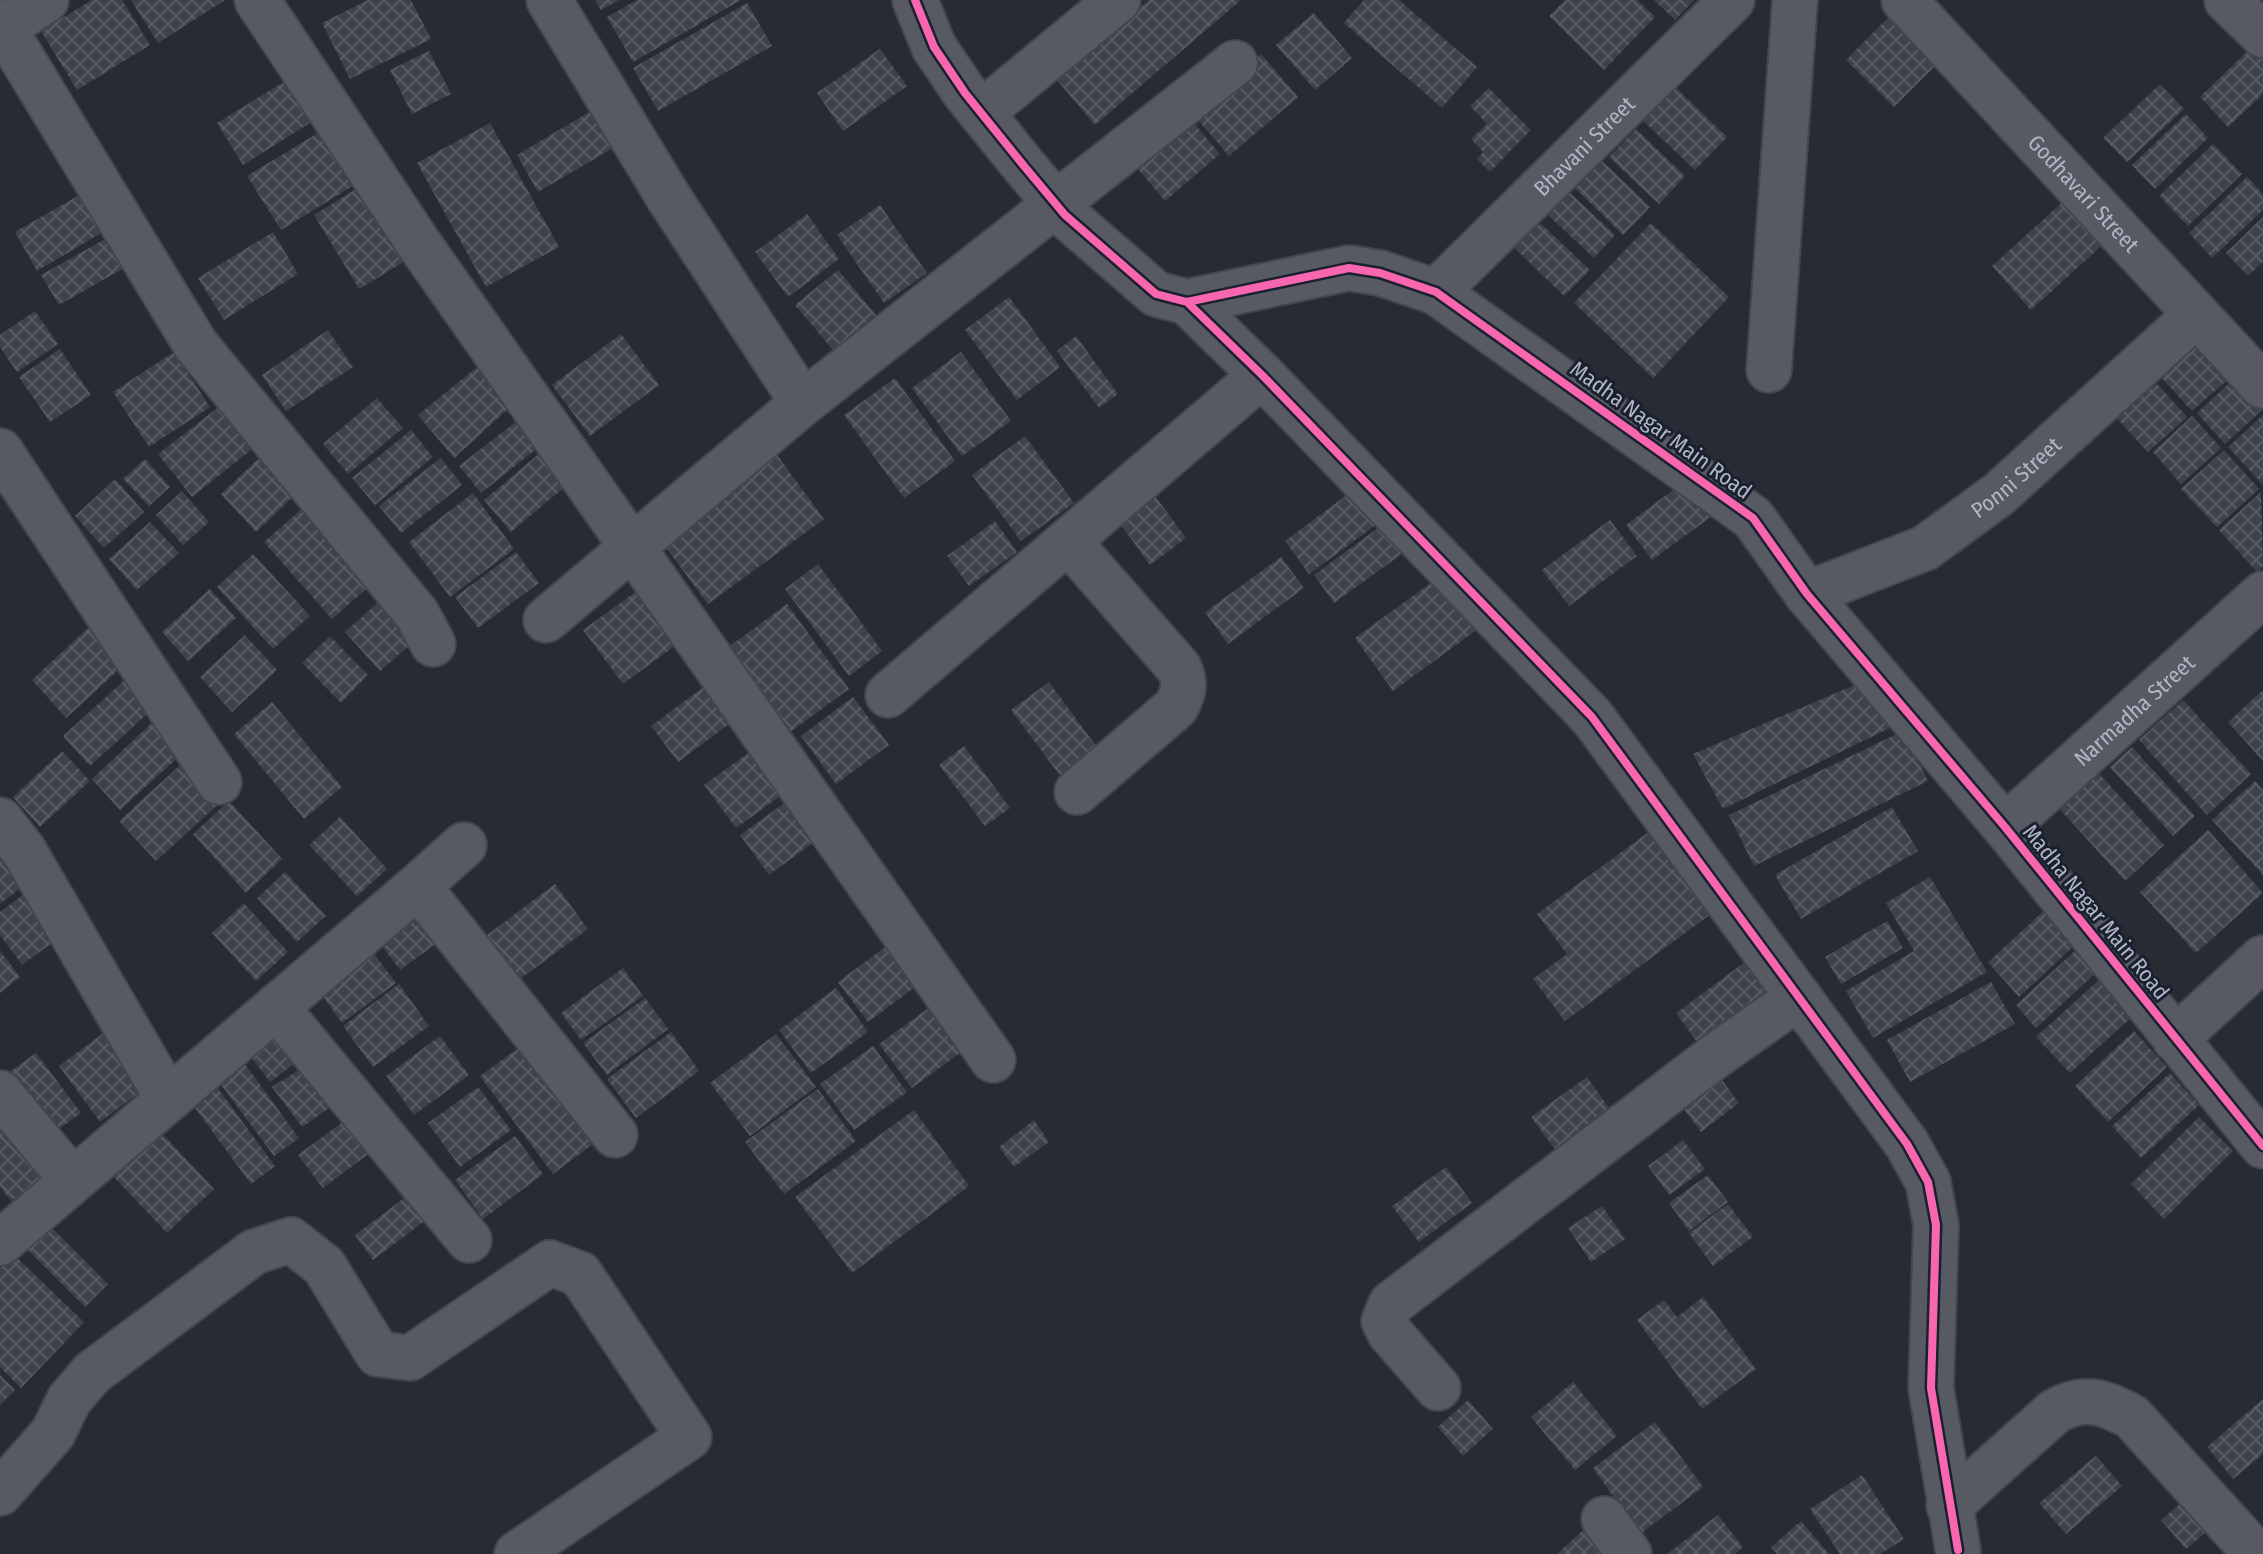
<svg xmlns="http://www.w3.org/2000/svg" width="2263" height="1554" font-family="'Fira Sans Condensed',sans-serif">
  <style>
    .building { fill: url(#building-cross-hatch) }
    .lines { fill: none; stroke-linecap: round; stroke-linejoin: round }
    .minor-casing { stroke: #43464d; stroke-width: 48 }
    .minor { stroke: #575a62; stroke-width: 44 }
    .cycleway-casing { stroke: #1a202e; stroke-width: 13 }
    .cycleway { stroke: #f766af; stroke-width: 8 }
    .labels { text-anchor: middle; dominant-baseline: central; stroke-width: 6; stroke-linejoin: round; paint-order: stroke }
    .street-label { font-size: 22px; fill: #b0b6c6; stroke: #1a202e }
  </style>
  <defs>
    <pattern id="building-cross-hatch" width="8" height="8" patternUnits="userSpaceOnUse" patternTransform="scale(2)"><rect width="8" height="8" fill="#3e424a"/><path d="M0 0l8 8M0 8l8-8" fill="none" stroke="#575b63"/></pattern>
  </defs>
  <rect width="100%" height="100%" fill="#272b33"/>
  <path class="building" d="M92,0h30l28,45 -73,45 -36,-59z
    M131,0h94l-67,43z
    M368,0h43l20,39 -81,40 -28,-56z
    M595,0h24l-18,10z
    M637,0h104l-108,62 -26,-45z
    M1149,0h92l-146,125 -39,-46z
    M1364,0h35l78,67 -35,41 -98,-85z
    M1565,0h72l18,17 -51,53 -55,-54z
    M1654,0h40l-19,20z
    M747,3l25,43 -114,65 -25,-43z
    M1897,9l48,47 -51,51 -48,-47z
    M1314,13l38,45 -37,32 -39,-45z
    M2256,43l7,7v44l-35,33 -28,-30z
    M880,49l27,37 -64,45 -26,-38z
    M429,51l22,43 -39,20 -22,-44z
    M1261,54l37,43 -69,59 -37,-43z
    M295,75l26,41 -78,49 -26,-42z
    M2160,84l24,25 -57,53 -24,-24z
    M1675,87l52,50 -32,33 -52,-49z
    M1489,88l42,42 -41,42 -13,-13 6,-7 -12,-13 16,-15 -17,-18z
    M596,108l22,37 -80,47 -21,-37z
    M1186,114l34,40 -55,47 -34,-40z
    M2186,114l22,24 -53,51 -23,-24z
    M490,123l69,124 -73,40 -69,-124z
    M328,127l33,54 -80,49 -34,-54z
    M1636,129l49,47 -26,28 -50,-47z
    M2213,144l29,30 -54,52 -29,-30z
    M1600,159l50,48 -27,28 -49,-48z
    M2247,177l16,17v16l-51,48 -23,-25z
    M369,181l46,74 -56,34 -45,-74z
    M1569,192l46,43 -21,23 -46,-43z
    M81,194l22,38 -66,39 -22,-39z
    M2068,197l40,43 -77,70 -39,-44z
    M880,205l47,68 -43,30 -47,-68z
    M807,214l32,45 -51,38 -33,-45z
    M2263,217v45l-15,14 -22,-23z
    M1535,218l55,52 -26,26 -54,-52z
    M1651,223l78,74 -76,81 -79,-75z
    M273,232l25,42 -74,46 -26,-42z
    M107,238l17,30 -65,37 -18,-30z
    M838,270l38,45 -43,35 -38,-45z
    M1009,297l51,70 -43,33 -52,-70z
    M35,311l23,33 -41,28 -17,-25v-12z
    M328,330l25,37 -67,44 -24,-36z
    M621,334l38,51 -69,51 -38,-51z
    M2197,335l36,40 -41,36 -36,-39z
    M1076,336l42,58 -19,14 -42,-57z
    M60,349l31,46 -41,27 -31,-45z
    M174,352l36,55 -61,40 -36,-55z
    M961,352l50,69 -49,35 -50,-68z
    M482,363l35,38 -63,57 -36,-43z
    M2237,376l26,29v4l-38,35 -28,-31z
    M895,378l60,83 -51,37 -60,-83z
    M2152,378l35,39 -39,35 -35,-38z
    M377,398l26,30 -55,46 -25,-30z
    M219,407l32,43 -59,47 -34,-43z
    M2263,415v70l-35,-38z
    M2192,416l29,32 -40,36 -28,-32z
    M518,420l21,27 -58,46 -22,-27z
    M411,430l22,27 -58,48 -23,-27z
    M1025,436l49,67 -53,38 -49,-66z
    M546,448l27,32 -62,52 -27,-32z
    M2224,450l35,39 -42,38 -36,-38z
    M777,455l47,64 -116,85 -47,-63z
    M261,456l35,38 -40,38 -35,-38z
    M441,458l21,27 -61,48 -22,-27z
    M145,459l25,28 -21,19 -26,-27z
    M1692,476l27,35 -67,49 -26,-35z
    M115,479l29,33 -40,36 -29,-32z
    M1363,483l25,33 -79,58 -24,-33z
    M1147,485l39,53 -36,27 -39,-54z
    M182,491l27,31 -26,23 -27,-30z
    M2261,492l2,74 -6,6 -38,-42z
    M473,493l41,56 -64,48 -41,-55z
    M312,500l68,77 -48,42 -68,-77z
    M1389,520l21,28 -76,55 -20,-28z
    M1610,520l27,36 -68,50 -27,-36z
    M995,521l22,31 -48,34 -22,-30z
    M150,522l29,31 -42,37 -28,-31z
    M516,552l23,31 -61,45 -23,-31z
    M253,554l57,62 -37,33 -56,-62z
    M1281,557l23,31 -76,56 -23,-32z
    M818,564l64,87 -33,25 -64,-87z
    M1443,574l39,52 -89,65 -38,-53z
    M645,585l39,54 -61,45 -40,-54z
    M210,589l26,29 -48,43 -26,-29z
    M384,597l35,40 -39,34 -35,-39z
    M787,604l62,85 -60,44 -63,-84z
    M89,627l35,38 -58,53 -34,-38z
    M245,635l32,35 -45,42 -32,-35z
    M330,636l38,39 -27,28 -39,-40z
    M129,676l27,30 -66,60 -27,-30z
    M713,680l27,36 -62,46 -27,-36z
    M1864,681l34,43 -175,85 -30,-55z
    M1049,682l53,72 -38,27 -53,-71z
    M2263,690v71l-35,-39z
    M853,697l36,48 -53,39 -35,-48z
    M2183,700l68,74 -44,41 -68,-75z
    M272,702l70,85 -38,32 -70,-85z
    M157,718l29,32 -66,60 -28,-31z
    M1903,731l25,50 -174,85 -25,-51z
    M964,746l46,62 -25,18 -46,-61z
    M2132,747l63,69 -22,20 -63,-69z
    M755,748l32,43 -51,37 -32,-43z
    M62,751l28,30 -50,46 -27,-30z
    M188,758l36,41 -68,62 -37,-40z
    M2095,769l69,76 -39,36 -69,-76z
    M2255,781l8,9v85l-51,-55z
    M793,797l29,39 -53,39 -29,-40z
    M229,801l53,58 -36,34 -53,-59z
    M1892,807l26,44 -117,68 -26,-44z
    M340,817l47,52 -30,27 -48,-51z
    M1661,823l61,83 -157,115 -32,-42 34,-25 -30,-40z
    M2208,830l55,63 -67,60 -56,-61z
    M0,833l34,45 -34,26z
    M285,872l41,44 -29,26 -40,-44z
    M1930,877l57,95 -114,66 -27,-47 68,-40 -28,-48z
    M555,884l33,45 -68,50 -33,-44z
    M31,889l33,45 -42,31 -22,-30v-23z
    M422,898l27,36 -49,36 -27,-36z
    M244,903l44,49 -32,29 -44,-48z
    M2047,908l31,34 -59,55 -31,-35z
    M1887,921l16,27 -62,36 -16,-27z
    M364,940l32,43 -54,40 -31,-43z
    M892,942l30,40 -54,40 -30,-40z
    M2076,950l21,22 -61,56 -20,-23z
    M0,951l20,26 -20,16z
    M1756,954l30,40 -81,59 -29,-40z
    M623,968l20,28 -62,44 -20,-27z
    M2100,979l33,37 -63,57 -34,-36z
    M1991,982l24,42 -105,58 -23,-42z
    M399,984l30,42 -56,41 -30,-41z
    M836,988l32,44 -57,41 -32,-43z
    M645,998l23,31 -61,46 -24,-32z
    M934,1004l33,44 -55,40 -33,-44z
    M282,1020l25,34 -37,28 -25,-33z
    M110,1028l41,56 -51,38 -41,-56z
    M2134,1031l33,36 -59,55 -33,-36z
    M671,1032l28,39 -63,47 -29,-39z
    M776,1034l40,53 -66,49 -40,-53z
    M440,1036l29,39 -55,40 -28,-39z
    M533,1037l72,98 -52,39 -73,-98z
    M873,1046l34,46 -53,38 -34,-46z
    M36,1053l45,60 -29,21 -45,-60z
    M239,1056l60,82 -25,18 -60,-81z
    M313,1061l29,38 -40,28 -30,-40z
    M1710,1064l29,39 -38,29 -30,-40z
    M2170,1073l29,32 -58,53 -29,-32z
    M1587,1077l25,35 -56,39 -25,-34z
    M211,1079l64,87 -24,18 -64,-87z
    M478,1087l33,43 -51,37 -32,-44z
    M818,1089l38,52 -72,53 -39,-52z
    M914,1110l55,76 -117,87 -57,-76z
    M355,1113l24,33 -56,42 -25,-33z
    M0,1114l49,60 -37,28 -12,-15z
    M2199,1117l34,34 -69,68 -33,-35z
    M1034,1120l15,22 -35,25 -15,-20z
    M157,1128l57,61 -47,44 -57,-60z
    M515,1136l28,38 -60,45 -28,-39z
    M1683,1140l22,29 -36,26 -21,-29z
    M1446,1167l26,36 -53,39 -27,-36z
    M1708,1175l20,27 -39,29 -20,-28z
    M415,1190l19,24 -61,46 -18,-25z
    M1728,1204l25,33 -40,29 -24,-33z
    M1602,1206l23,33 -34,23 -23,-34z
    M38,1214l70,70 -23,23 -70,-70z
    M6,1247l78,75 -63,66 -21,-21v-114z
    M1703,1297l53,72 -54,40 -65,-89 27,-20 13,17z
    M0,1375l15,15 -15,15z
    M1573,1382l44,54 -42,34 -44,-53z
    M2263,1399v55l-30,25 -26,-32z
    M1468,1400l25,29 -30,27 -25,-29z
    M1655,1422l48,65 -63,47 -47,-66z
    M2096,1456l26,30 -56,48 -27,-31z
    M1862,1475l42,64 -24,15h-40l-30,-45z
    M2195,1491l26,29 -35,29 -25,-29z
    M1718,1515l25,32 -8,7h-68z
    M1593,1521l25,33h-61z
    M1801,1521l28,33h-52l-6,-7z"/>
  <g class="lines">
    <defs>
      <g id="minor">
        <path d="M257,0l160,241 576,819"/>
        <path d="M549,0l120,198 134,205"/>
        <path d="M915,0l19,47 31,46 59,73 41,49 91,79 31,8 162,-34 31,5 56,19 317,226 54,76 198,233 258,319"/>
        <path id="s1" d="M1904,0l359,386"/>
        <path d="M2227,0l36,35"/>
        <path d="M0,22l196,323 221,269 16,30"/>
        <path d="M0,31l46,-31"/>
        <path d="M981,113l137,-113"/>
        <path id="s2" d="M1436,292l296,-292"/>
        <path d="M1187,302l75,73 330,342 315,427 21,38 8,43 -5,163 27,162"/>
        <path d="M1769,370l26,-370"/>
        <path d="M0,451l219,331"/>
        <path d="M1068,541l111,127c7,15 5,24 -3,39l-99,85"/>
        <path id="s3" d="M1807,594l118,-46 74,-54 197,-179"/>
        <path d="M546,620l257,-217 432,-340"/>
        <path d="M888,695l374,-320"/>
        <path d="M0,820l24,31 144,248"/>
        <path id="s4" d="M2005,827l258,-233"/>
        <path d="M464,845l-46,41 197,249"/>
        <path d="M276,1007l193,233"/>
        <path d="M2175,1039l88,-81"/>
        <path d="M0,1093l72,87"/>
        <path d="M0,1243l418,-357"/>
        <path d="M1438,1388l-48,-55 -6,-12 7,-17 327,-250 81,-57"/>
        <path d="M0,1493l53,-60 16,-33 23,-27 162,-121 37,-12 33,26 54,88 32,4 140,-95 30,11 109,163 -172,117"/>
        <path d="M1949,1506l105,-94c29,-18 51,-10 78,5l124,137"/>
        <path d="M1604,1519l25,35"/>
      </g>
    </defs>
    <use href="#minor" class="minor-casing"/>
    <use href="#minor" class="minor"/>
    <defs>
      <path id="cycleway" d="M915,0l19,47 31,46 59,73 41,49 91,79 31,8 162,-34 31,5 56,19 317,226 54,76 198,233 258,319
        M1187,302l75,73 330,342 315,427 21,38 8,43 -5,163 27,162"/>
    </defs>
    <use href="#cycleway" class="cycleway-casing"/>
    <use href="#cycleway" class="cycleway"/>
  </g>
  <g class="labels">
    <g class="street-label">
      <text stroke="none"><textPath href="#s2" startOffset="208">Bhavani Street</textPath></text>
      <text stroke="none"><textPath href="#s1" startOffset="264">Godhavari Street</textPath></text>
      <text transform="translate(1661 430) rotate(36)">Madha Nagar Main Road</text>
      <text stroke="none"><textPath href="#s3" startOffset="242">Ponni Street</textPath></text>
      <text stroke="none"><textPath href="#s4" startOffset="174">Narmadha Street</textPath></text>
      <text transform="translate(2096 912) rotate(51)">Madha Nagar Main Road</text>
    </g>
  </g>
</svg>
